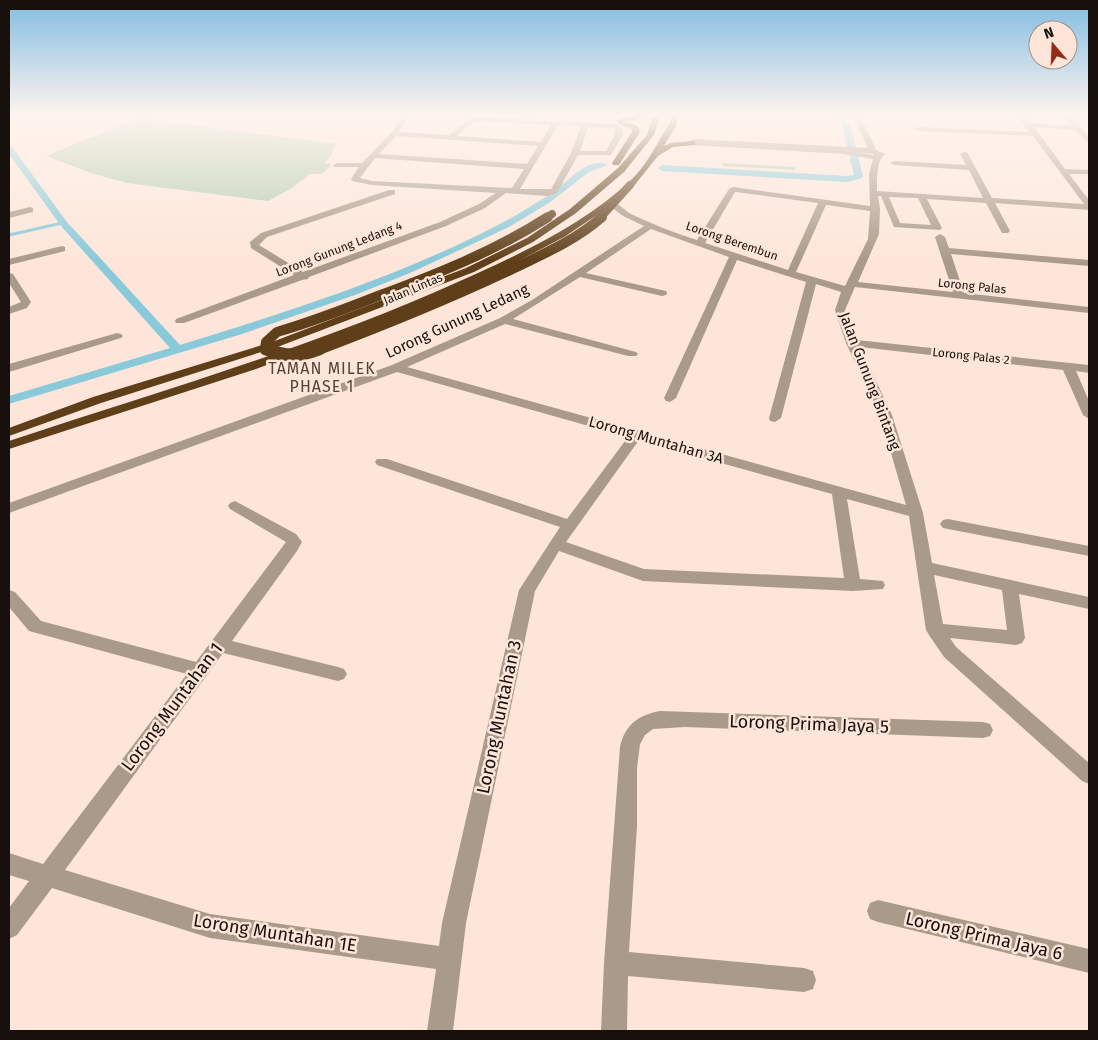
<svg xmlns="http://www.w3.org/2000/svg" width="1098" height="1040" font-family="'Fira Sans',sans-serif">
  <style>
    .green { fill: #b2cdae }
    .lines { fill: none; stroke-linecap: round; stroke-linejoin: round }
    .stream { stroke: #89c9d9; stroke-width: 3 }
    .canal { fill: #89c9d9; fill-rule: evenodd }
    .minor { fill: #aa9a89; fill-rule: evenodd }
    .highway { fill: #5f3f1a; fill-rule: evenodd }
    .highway-bridge-far2 { stroke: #5f3f1a; stroke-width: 8 }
    .highway-bridge-far1 { stroke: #5f3f1a; stroke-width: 10 }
    .highway-bridge { stroke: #5f3f1a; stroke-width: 13 }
    .labels { text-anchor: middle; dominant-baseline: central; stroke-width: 5; stroke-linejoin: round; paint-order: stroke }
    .far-street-label { font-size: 12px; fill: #18100c; stroke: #fde6d9 }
    .street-label { font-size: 15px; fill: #18100c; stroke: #fde6d9 }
    .neighbourhood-label { font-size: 16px; letter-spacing: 1px; fill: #544238; stroke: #fde6d9 }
    .near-street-label { font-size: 18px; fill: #18100c; stroke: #fde6d9 }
  </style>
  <rect width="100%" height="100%" fill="#fde6d9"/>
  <path class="green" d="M138,118l198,26 -6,13 -6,6 8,1 -10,10h-12l-18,14 -24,13 -141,-18 -36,-10 -45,-17z
    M722,163l73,4v3l-70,-4h-3z"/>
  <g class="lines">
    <path class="stream" d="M9,235l53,-12"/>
    <path class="canal" d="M838,115h7l6,13 12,48 -1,2 -15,4 -185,-11 -4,-3 4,-3 185,11 7,-1 -11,-47z
      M9,147h3l55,75 113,123c107,-33 215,-67 316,-119 20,-10 39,-22 58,-35 11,-8 21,-19 33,-25 7,-3 16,-5 21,-1l-19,7 -40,31 -42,25 -97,45 -55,22 -113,39 -233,70v-8l161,-48 -109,-122 -52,-72z"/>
    <path class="minor" d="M403,115h7l-11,17 50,3 20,-16 9,-2 139,7 6,5v5l-12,21h-33l-21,38 -9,3 -42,-3 -21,15 -39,18 -137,51 -1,2 -6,1 -118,43h-8l-1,-2 1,-2 118,-44 -43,-27 -1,-6 11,-9 128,-43h6v4l-128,43 -8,8 44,27 137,-50 39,-18 17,-11 -124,-8 -20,-4 -1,-2 8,-12h-25l-1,-2 4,-2h25l31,-32zM478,121l73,4 -10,17 -84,-6 16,-14zM558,125l23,1 -10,27 -20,36h-31zM588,127l27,1v6l-9,17h-26zM396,136l142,10 -11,18 -148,-10zM375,158l149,11 -12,19 -140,-7 -12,-3z
      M853,115h7l16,35 9,4c-9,7 -8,26 -8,37l106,7 -14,-28 -75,-5 -4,-2 4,-2 72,4 -6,-11 4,-2h3l25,46 92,6 -51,-68 -116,-5 -4,-2 4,-2 112,5 -14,-17h7l8,8 41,3 -9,-11h7l20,22v6l-14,-13 -41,-3 31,42 24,1v4h-20l20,26v10l-94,-7 15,28 -2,2h-6l-16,-30 -59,-4 15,29 -2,2 -46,-3 -13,-31h-3l2,13 -1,25 -21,48 95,10 -18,-55 5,-3 5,3 4,11 140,12v6l-138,-12 13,39 125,14v6l-234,-26 -10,23 12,30 232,25v8l-13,-2 13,30v18l-6,-4 -20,-45 -203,-23 32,68 31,98 9,50 157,34v12l-70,-15 6,44 -3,5 -6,2 -66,-7 6,9 133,116v21l-7,-3 -138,-124 -15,-22 -3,-5 -17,-114 -62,-17 13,80 23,2 2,4 -2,4 -30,2 -210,-10 -84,-30 -24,40 -69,332 -13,108h-26l9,-62 -226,-31 -158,-50 -35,47 -8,4v-31l20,-27 -20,-6v-22l34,11 144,-190 -158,-43 -20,-24v-17l6,2 26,29 155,41 90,-120 -56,-33 -2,-3 2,-3 5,-2 61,33 6,8 -5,9 -65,90 106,26 6,2 3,5 -3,5 -6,2 -115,-28 -158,217 145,44 229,32 3,-23 77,-333 41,-63 -183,-62 -2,-3 2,-3h10l180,60 61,-82 -231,-65 -388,141v-10l383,-138 108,-47 32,-18 112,-74 -21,-10 -12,-9v-4c8,-1 13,7 20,11 21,10 44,19 66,26l32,-51 4,-2 137,19 -1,-32 4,-15 -29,-5 -152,-9 -4,-2 5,-4 175,9zM855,152l19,2 -1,1zM735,192l83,11 -30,67 -83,-27zM889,197l29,1 13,27 -31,-2zM826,205l44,6 -2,28 -23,47 -49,-14zM651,229l78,28 -65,141 2,3 4,1 6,-4 61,-138 69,22 -37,136 1,3 5,1 6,-4 35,-134 25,8 -6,18 11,33 34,72 26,90 -499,-138 98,-43 123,32h8l2,-2 -2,-2 -123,-33 67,-42 82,19 4,-1 1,-2 -1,-2 -80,-18zM639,440l193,54 12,84 -200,-9 -78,-27zM934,575l68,15 5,40 -64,-6z
      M30,207l3,1v4l-24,6v-6z
      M62,246l3,1v4l-56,14v-6z
      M9,273l4,1 18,28 -4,6 -18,6v-7l12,-5 -12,-19z
      M117,333l4,1 2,2 -2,2 -112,34v-8z
      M948,519l141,27v10l-146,-28 -3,-4 3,-4z
      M660,711l323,11 7,2 3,6 -3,6 -7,2 -298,-11 -32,2 -8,6 -5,9 -3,24v58l-8,126 175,16 9,3 3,9 -3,9 -9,3 -176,-16 -1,55h-26l3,-68 16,-216c5,-22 18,-32 40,-36z
      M878,900l211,49v24l-211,-51 -8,-3 -3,-8 3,-8z"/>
    <path class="highway" d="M636,115h11l-12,5 -11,2 14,4 2,6 -21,33h-6l-1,-2 20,-31v-3l-13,-5 -2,-4z
      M653,115h7l-6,20 -30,37 -48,41 -43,29 -59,30 -194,74 -179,57 -92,33v-8l84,-31 179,-55 194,-74 61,-30 43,-29 48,-41 29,-33z
      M672,115h7l-3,11 -12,20 7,-3 21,-2h3v4l-22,2 -15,9 -25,31 -33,26 -36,24 -57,30 -77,35 -58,24 -119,44 -244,79v-8c151,-50 305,-94 451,-160 60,-27 124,-56 172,-102 12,-12 20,-26 28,-40 5,-8 10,-14 12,-24z"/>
    <path class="highway-bridge-far2" d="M546,218l6,-4
      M600,218l30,-33"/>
    <path class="highway-bridge-far1" d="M270,351l-5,-2 1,-7 11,-10c34,-10 68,-23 101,-36 59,-22 117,-45 170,-79
      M316,351c64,-24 128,-50 190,-79 33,-16 69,-31 96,-55"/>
    <path class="highway-bridge" d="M266,349c21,8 32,8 53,0"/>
  </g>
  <linearGradient id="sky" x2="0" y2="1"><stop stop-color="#82bce2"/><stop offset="0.44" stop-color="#fef4ee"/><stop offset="1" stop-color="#fef4ee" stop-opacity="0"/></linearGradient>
  <rect width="1098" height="261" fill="url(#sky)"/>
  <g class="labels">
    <g class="far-street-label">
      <text transform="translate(732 241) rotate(19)">Lorong Berembun</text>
      <text transform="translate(339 249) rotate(-21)">Lorong Gunung Ledang 4</text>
      <text transform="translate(972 286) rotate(6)">Lorong Palas</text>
      <text transform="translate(413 289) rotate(-23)">Jalan Lintas</text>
      <text transform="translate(971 356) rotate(6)">Lorong Palas 2</text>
    </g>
    <g class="street-label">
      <text transform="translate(457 321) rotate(-25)">Lorong Gunung Ledang</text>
      <text transform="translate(870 381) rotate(69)">Jalan Gunung Bintang</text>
      <text transform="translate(656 440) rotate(16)">Lorong Muntahan 3A</text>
    </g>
    <g class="neighbourhood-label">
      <text x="322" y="368">TAMAN MILEK<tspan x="322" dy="18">PHASE 1</tspan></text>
    </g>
    <g class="near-street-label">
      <text transform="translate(172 707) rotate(-53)">Lorong Muntahan 1</text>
      <text transform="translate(499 717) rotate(-78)">Lorong Muntahan 3</text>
      <text transform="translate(809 724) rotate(2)">Lorong Prima Jaya 5</text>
      <text transform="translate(275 933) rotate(9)">Lorong Muntahan 1E</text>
      <text transform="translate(984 936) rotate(13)">Lorong Prima Jaya 6</text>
    </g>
  </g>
  <rect width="1098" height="1040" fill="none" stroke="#18100c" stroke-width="20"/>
  <g transform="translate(1053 45) rotate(341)"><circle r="24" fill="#fde6d9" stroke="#a19087"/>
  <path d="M0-4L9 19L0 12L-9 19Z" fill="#952c16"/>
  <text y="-8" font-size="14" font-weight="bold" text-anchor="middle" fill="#18100c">N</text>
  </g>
</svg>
